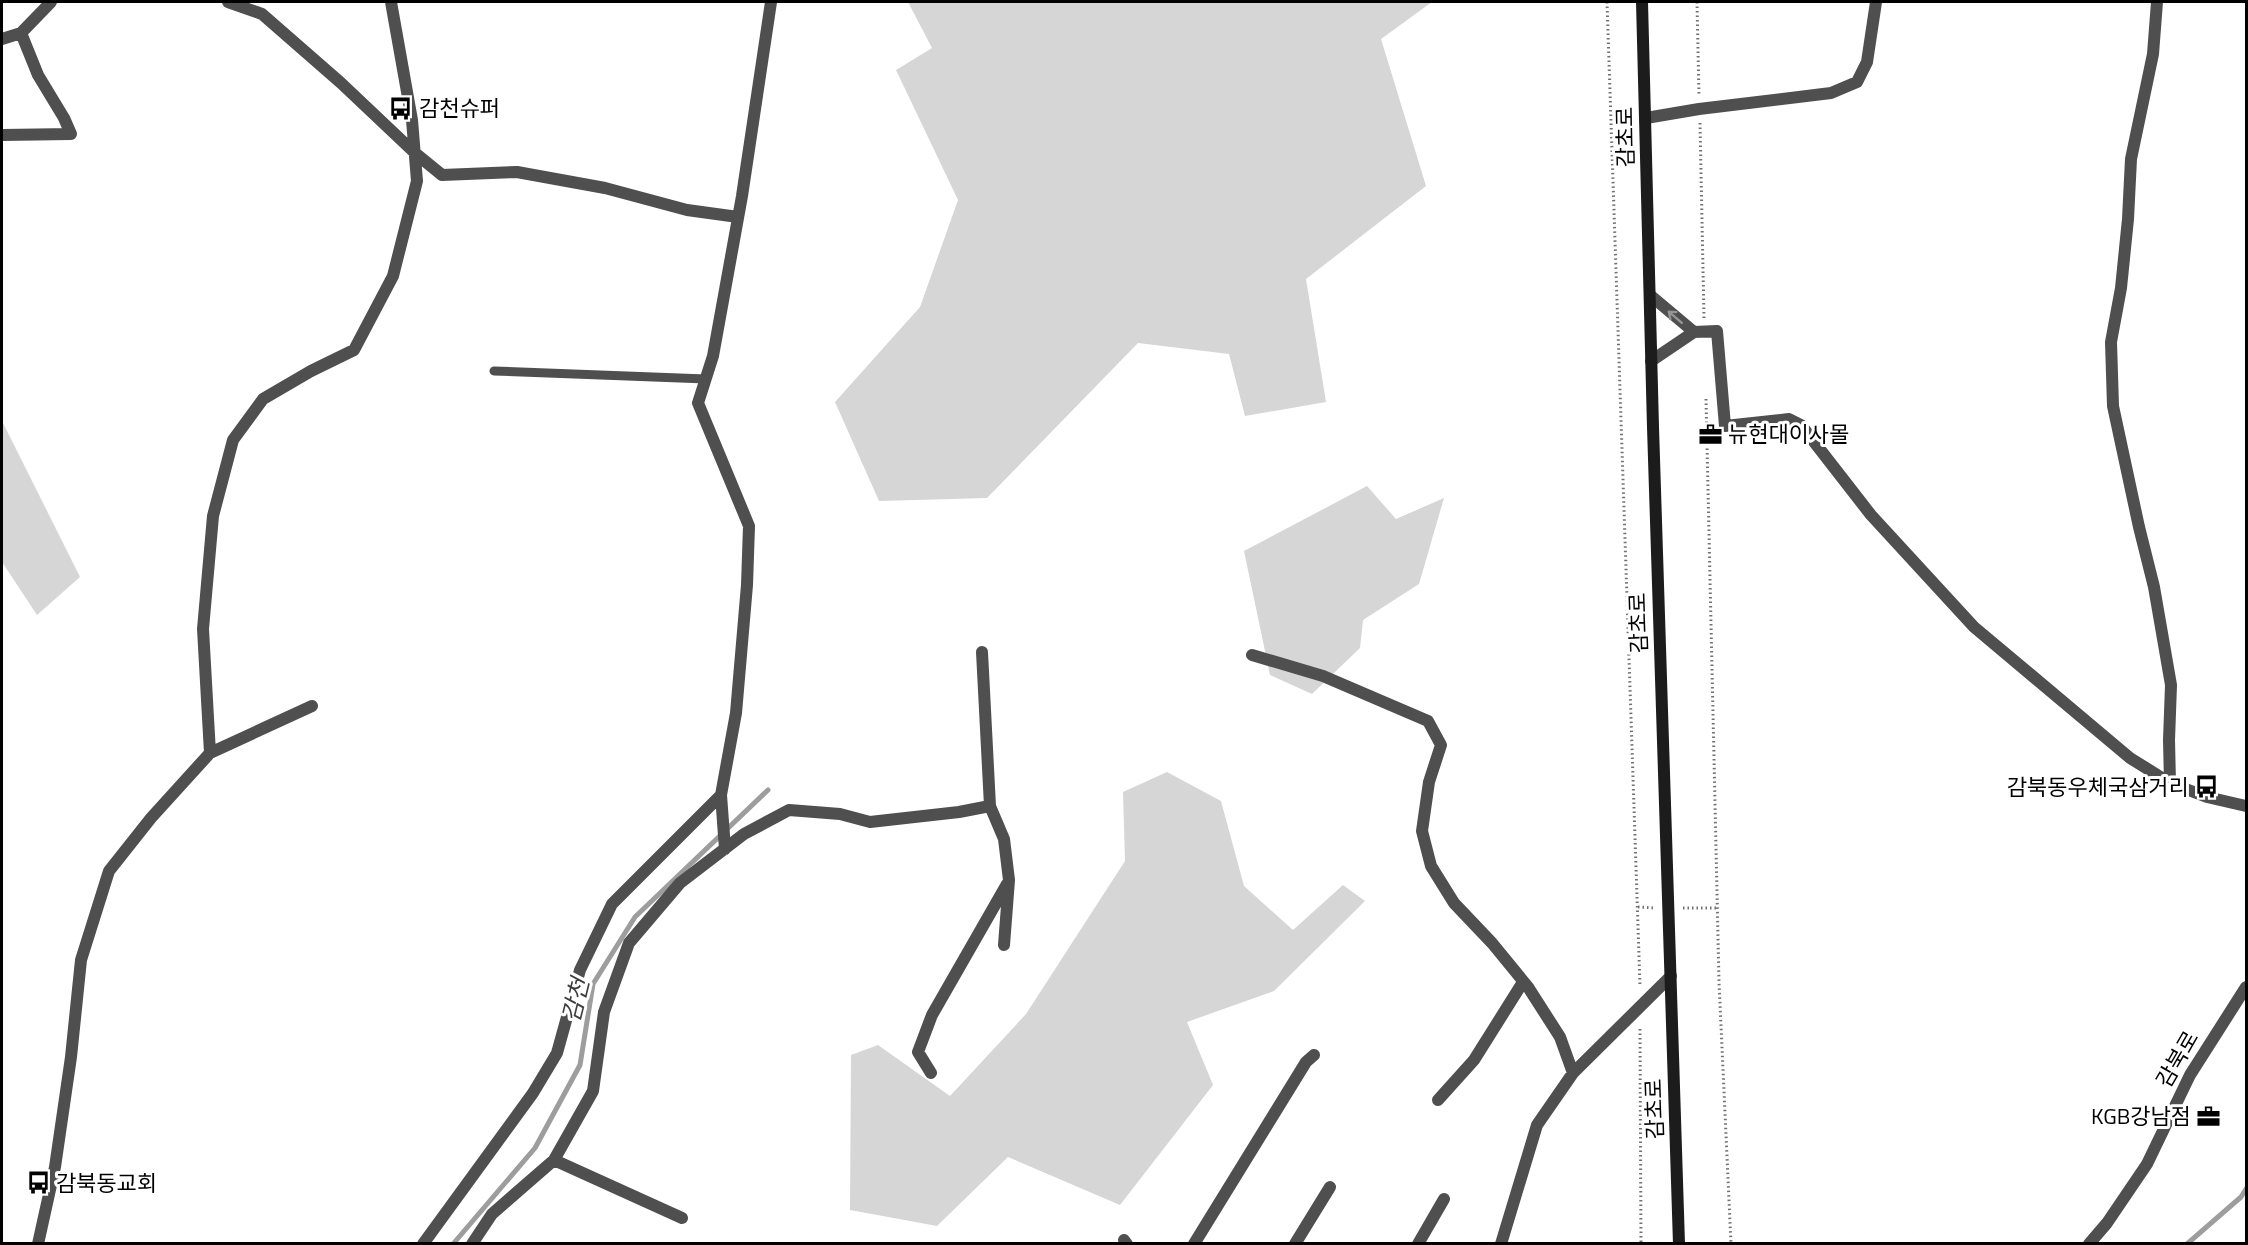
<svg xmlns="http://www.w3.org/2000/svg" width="2248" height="1245" font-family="'Titillium Web','Noto Sans KR',sans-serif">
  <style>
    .green { fill: #d6d6d6 }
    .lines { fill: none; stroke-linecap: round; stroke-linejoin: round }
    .stream { stroke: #9d9d9d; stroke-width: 5 }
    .path { stroke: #717171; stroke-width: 3; stroke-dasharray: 1.5 3; stroke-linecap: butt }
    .lane { stroke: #4f4f4f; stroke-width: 9 }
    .street { stroke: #4f4f4f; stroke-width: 12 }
    .secondary { stroke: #1c1c1c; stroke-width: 12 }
    .oneway { stroke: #959595 }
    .labels { text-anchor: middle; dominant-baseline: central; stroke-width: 6; stroke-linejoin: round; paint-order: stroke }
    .poi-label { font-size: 22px; fill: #000; stroke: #fff; text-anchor: start }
    .street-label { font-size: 22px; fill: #000; stroke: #fff }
    .water-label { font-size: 24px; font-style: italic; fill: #3e3e3e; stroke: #fff }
  </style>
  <rect width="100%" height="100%" fill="#fff"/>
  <path class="green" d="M908,2h524l-51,37 45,147 -120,93 20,123 -81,14 -16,-62 -91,-11 -151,155 -108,3 -44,-99 85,-95 38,-107 -62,-130 36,-22z
    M2,421l78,156 -43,38 -35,-53z
    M1367,486l29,33 48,-21 -25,86 -56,36 -3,28 -48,46 -42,-19 -26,-124z
    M1167,772l54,29 23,85 49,44 50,-45 22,16 -91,90 -87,31 26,63 -93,120 -112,-48 -71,69 -87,-16 1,-155 27,-10 72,51 76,-82 99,-153 -2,-69z"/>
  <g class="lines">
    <path class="stream" d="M453,1244l82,-96 45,-83 13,-81 42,-67 133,-127
      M2187,1244l54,-47 5,-8"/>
    <path class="path" d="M1607,2l33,984
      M1697,2l2,94
      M1700,123l4,195
      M1706,399l13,583 12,262
      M1638,907l17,1
      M1683,908h34
      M1640,1029l1,215"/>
    <path class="lane" d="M494,371l212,8"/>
    <path class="street" d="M228,2l34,12 79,69 74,70 27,22 75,-3 88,16 82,22 51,7
      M2157,2l-4,52 -22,105 -3,60 -7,69 -10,54 2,64 26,121 15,60 17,98 -2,55 1,43 37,14 39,9
      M2,39l19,-6 30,-31
      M1646,118l53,-9 132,-16 26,-11 10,-20 9,-60
      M2,135l69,-1 -7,-16 -26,-43 -17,-42
      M1650,295l44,37 -43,29
      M1694,332l23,-1 8,95 64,-7 12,6 70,90 103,112 156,131 40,25
      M982,652l8,154 14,33 5,41 -5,65
      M1252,655l71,21 105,45 13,24 -12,37 -7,49 9,35 23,37 38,40 36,44 32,50 13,36
      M210,753l102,-47
      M725,849l-4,-54 15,-82 11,-128 2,-59 -51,-123 15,-47 29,-160 29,-194
      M931,1073l-13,-21 14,-37 75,-131
      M1438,1100l36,-40 49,-78
      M554,1160l128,58
      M1124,1240l3,4
      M38,1244l17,-77 16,-110 10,-97 28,-89 42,-53 59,-65 -7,-124 10,-113 20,-76 30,-41 48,-28 43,-21 39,-74 24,-95 -5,-61 -21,-118
      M423,1244l110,-151 24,-40 23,-83 32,-66 109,-109
      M472,1244l20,-30 62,-54 39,-69 11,-79 25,-69 51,-60 64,-49 45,-24 51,4 30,8 89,-10 31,-6
      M1194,1244l112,-182 8,-7
      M1295,1244l35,-57
      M1418,1244l26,-45
      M1501,1244l36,-119 36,-52 98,-97
      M2089,1244l18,-21 40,-59 43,-89 56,-88"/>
    <path class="secondary" d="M1642,2l11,425 26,817"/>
  </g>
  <defs><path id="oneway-shaft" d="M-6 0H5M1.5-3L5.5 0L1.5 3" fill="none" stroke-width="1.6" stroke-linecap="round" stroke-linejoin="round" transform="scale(1.5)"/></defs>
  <use class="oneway" href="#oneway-shaft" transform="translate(1675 317) rotate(-139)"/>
  <defs>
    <symbol id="bus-bare" viewBox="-9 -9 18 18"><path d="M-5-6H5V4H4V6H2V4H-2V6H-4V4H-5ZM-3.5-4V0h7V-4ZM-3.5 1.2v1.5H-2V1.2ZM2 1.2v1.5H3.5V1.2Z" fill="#000" stroke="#fff" stroke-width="2.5" paint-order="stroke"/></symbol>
    <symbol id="office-bare" viewBox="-9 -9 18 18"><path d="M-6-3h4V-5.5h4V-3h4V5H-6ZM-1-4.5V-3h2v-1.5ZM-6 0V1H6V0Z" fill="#000" stroke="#fff" stroke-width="2.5" paint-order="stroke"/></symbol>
  </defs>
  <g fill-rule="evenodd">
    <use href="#bus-bare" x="384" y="92" width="33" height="33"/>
    <use href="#office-bare" x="1694" y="418" width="33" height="33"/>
    <use href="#bus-bare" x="2190" y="770" width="33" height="33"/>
    <use href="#office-bare" x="2192" y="1100" width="33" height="33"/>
    <use href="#bus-bare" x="22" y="1166" width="33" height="33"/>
  </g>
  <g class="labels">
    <g class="poi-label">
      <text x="419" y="108">감천슈퍼</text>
      <text x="1728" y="434">뉴현대이사몰</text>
      <text x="2189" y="787" text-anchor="end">감북동우체국삼거리</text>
      <text x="2191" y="1116" text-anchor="end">KGB강남점</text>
      <text x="56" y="1183">감북동교회</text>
    </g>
    <g class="street-label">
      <text transform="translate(1625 137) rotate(-91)">감초로</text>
      <text transform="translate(1638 623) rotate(-92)">감초로</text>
      <text transform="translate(2177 1059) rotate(-60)">감북로</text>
      <text transform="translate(1654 1109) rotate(-92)">감초로</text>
    </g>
    <g class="water-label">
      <text transform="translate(575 1000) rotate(-76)">감천</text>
    </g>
  </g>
  <rect width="2248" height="1245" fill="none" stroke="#000000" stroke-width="6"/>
</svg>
